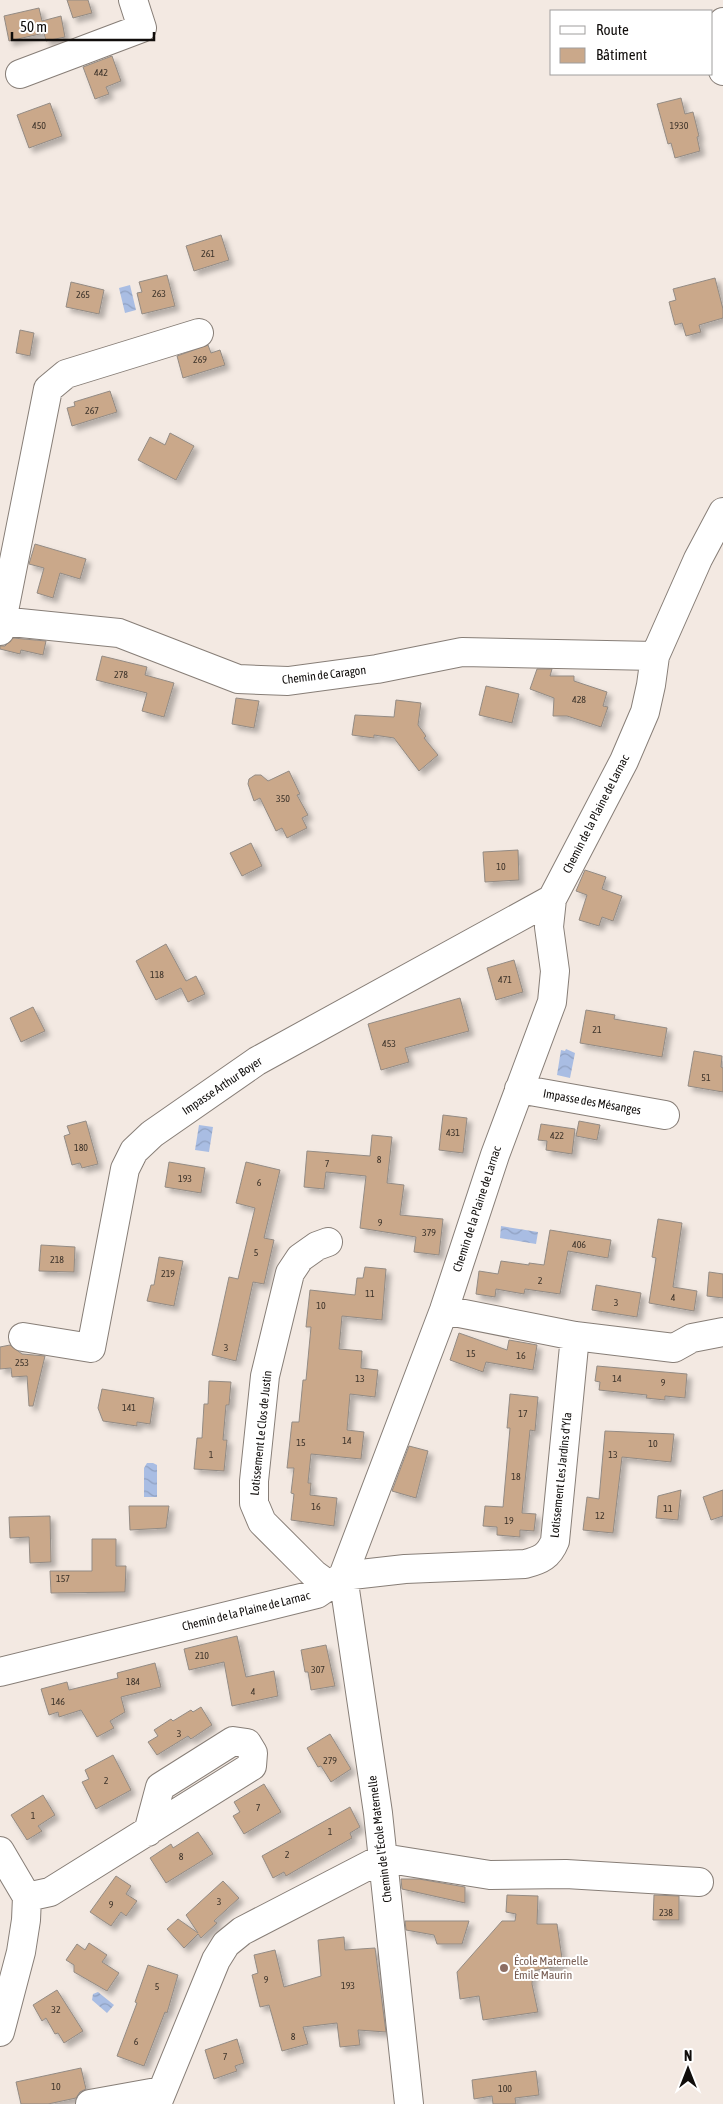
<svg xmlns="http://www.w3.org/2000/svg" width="723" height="2104" font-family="'Asap Condensed',sans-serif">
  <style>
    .water { fill: url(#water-waves) }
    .building { fill: #caa88a; stroke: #938b84; filter: url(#shadow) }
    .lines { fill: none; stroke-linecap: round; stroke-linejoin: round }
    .minor-casing { stroke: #877e77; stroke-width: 30 }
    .minor { stroke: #fff; stroke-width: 28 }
    .education-dot { fill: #8d6e63; stroke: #fff; stroke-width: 2 }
    .labels { text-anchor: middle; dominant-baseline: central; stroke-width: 4; stroke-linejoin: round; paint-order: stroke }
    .number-label { font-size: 10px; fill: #3e342b }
    .street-label { font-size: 12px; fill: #100d0b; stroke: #fff }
    .education-label { font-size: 12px; fill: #785e54; stroke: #fff; text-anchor: start }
  </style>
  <defs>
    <pattern id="water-waves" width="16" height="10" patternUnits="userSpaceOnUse" patternTransform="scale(1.25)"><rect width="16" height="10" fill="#a9bde3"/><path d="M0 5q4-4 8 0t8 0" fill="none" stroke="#90a1c1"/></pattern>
    <filter id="shadow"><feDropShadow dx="4.5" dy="4.5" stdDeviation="2.5" flood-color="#0004"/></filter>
  </defs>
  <rect width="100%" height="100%" fill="#f3e9e2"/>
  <path class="water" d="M130,285l6,25 -11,3 -6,-25z
    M566,1049l9,4 -5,25 -13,-3 4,-25 4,1z
    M199,1125l14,2 -4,25 -14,-2z
    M501,1226l37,6 -2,12 -36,-6z
    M147,1463h6l4,2v32h-13v-29z
    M98,1992l16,13 -7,8 -15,-13 1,-6z"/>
  <path class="building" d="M67,0h21l4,13 -19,5z
    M39,8l3,13 19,-5 4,21 -19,4 -2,-8 -35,8 -5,-25z
    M112,56l9,25 -15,6 3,7 -14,5 -12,-32z
    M681,98l4,16 8,-2 6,24 -2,1 3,14 -25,7 -4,-15 -3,1 -11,-40z
    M50,103l12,33 -33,12 -12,-33z
    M221,235l8,25 -35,11 -8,-25z
    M167,275l8,31 -33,8 -5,-21 5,-1 -3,-10z
    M715,278l8,31v9l-24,7 2,7 -15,4 -4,-13 -7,2 -6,-23 7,-2 -3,-11z
    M71,282l33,8 -5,24 -33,-7z
    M20,330l14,3 -4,23 -14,-3z
    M208,345l3,8 9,-3 5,15 -42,13 -6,-22z
    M110,391l7,21 -45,14 -5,-18 8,-2 -1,-4z
    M170,433l24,13 -18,34 -38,-20 12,-23 15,8z
    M35,544l51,15 -6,20 -20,-6 -7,25 -16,-5 7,-25 -15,-4z
    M13,638l33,3 -3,14 -22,-5 -1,4 -20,-5v-3h5z
    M102,656l45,11 -2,8 29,8 -10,34 -22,-6 5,-18 -51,-13z
    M537,669h15l-2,7h24v5l33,11 -4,14 5,1 -7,20 -34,-11h-14l1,-18 -24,-9z
    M486,686l33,8 -7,29 -33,-8z
    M236,698l23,3 -5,27 -22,-4z
    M396,700l25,3 -3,22 8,11 -2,2 14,17 -19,16 -25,-33 -20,-3v3l-22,-3 3,-20 39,2z
    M289,771l11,23 -3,1 11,20 -6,3 5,10 -20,10 -5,-10 -6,3 -16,-33 -6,3 -6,-17 1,-5 6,-4h6l7,6z
    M251,843l11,23 -20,10 -12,-23z
    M518,850l1,30 -34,2 -2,-30z
    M585,870l21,7 -4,12 20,7 -9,25 -11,-4 -3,9 -20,-6 8,-25 -11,-4z
    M166,944l20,37 10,-5 9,18 -17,8 -7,-14 -25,12 -20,-39z
    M514,960l9,32 -27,8 -9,-32z
    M460,998l9,33 -64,17 4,14 -28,8 -13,-46z
    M33,1007l12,24 -24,11 -11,-24z
    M586,1010l29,5 -1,4 53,9 -5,29 -82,-14z
    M694,1051l28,5 -1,11 2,1v24l-35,-6z
    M443,1115l24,3 -4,35 -24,-3z
    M86,1121l12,43 -16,4 -2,-5 -8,2 -8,-29 6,-2 -3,-8z
    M579,1121l21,4 -3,15 -21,-4z
    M541,1124l34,5 -3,25 -26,-4 1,-9 -9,-1z
    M372,1135l20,2 -5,46 17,2 -4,30 43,4 -4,36 -25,-3 2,-15 -56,-9 6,-52 -40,-4 -2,17 -20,-2 3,-36 63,5z
    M169,1162l36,6 -4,25 -36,-6z
    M246,1162l34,8 -16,68 10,2 -10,44 -11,-2 -17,79 -24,-6 17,-78 9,2 17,-71 -19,-5z
    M658,1219l24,4 -9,64 24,4 -3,20 -45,-8 7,-45 -4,-1z
    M550,1230l61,10 -3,18 -40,-7 -8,43 -35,-5 -1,5 -28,-5 -1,8 -19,-3 3,-23 19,3 3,-13 28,4v-2l15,2z
    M41,1245l34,2 -1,25 -35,-1z
    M159,1257l24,4 -9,45 -27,-5 4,-16h3z
    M365,1267l21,2 -4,51 -40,-4 -3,33 23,2 -1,17 17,2 -3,27 -25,-3 -3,36 17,2 -3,27 -50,-5 -3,29h3l-1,12 27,3 -3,28 -43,-6 3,-26 -3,-1 3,-25h-7l5,-46h7l4,-42h3l5,-53h-5l4,-37 45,5 2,-17h6z
    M709,1272l14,2v24l-16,-2z
    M596,1285l45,8 -4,24 -45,-7z
    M459,1333l48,17 2,-10 28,5 -4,25 -47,-8 -3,10 -33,-12z
    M10,1345l12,9 23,2 -12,50h-4l-2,-30 -15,1 -1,-9 -11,1v-22z
    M597,1366l90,8 -2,24 -20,-2v4l-19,-2 1,-3 -48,-5 1,-8 -5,-1z
    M209,1381l22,1 -2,23h-3l-3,35h4l-3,31 -30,-2 3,-31h5l2,-34h4z
    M102,1389l52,9 -4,26 -13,-2v4l-34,-5 -5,-13z
    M510,1394l28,3 -3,34 -5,-1 -8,83 14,1 -2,17 -14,-1v7l-23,-2v-8l-14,-1 2,-20 18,1 7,-79h-3z
    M605,1431l69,3 -3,28 -49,-5 -9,76 -30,-3 4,-33 12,2z
    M409,1446l19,5 -12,47 -24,-7z
    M681,1490l-3,30 -22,-2 2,-22z
    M723,1490v26l-12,4 -8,-23z
    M129,1506h40l-3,22 -36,2z
    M50,1516l1,46 -21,1 -1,-26 -19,1 -1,-21z
    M92,1539h24v27h10l-1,26 -74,1 -1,-22h42z
    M237,1636l9,41 28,-6 4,25 -46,10 -8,-44 -35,8 -5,-21z
    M326,1645l9,41 -24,4 -3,-18h-3l-4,-22z
    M155,1663l6,24 -40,10 4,15 -15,9 4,7 -17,9 -16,-27 -22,7 -1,-5 -9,3 -8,-26 26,-7 2,8 49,-12 -1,-5z
    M201,1707l11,18 -21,14 -3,-3 -31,19 -9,-13 10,-6 -4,-6 17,-11 2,2 18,-11 2,2z
    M330,1734l21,35 -20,13 -10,-16 -3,1 -11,-19z
    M113,1755l18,35 -35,19 -14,-27 7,-3 -4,-9z
    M264,1784l17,28 -37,22 -11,-18 7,-4 -6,-10z
    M43,1795l12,20 -17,11 4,5 -15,9 -16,-25z
    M350,1807l10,20 -10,6 2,5 -66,38 -2,-4 -11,6 -11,-22z
    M198,1832l15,22 -47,29 -16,-25 21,-14 2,4z
    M116,1876l15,10 -5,8 11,7 -11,15 -5,-4 -10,14 -21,-14z
    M401,1879h18l46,8v16l-63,-14z
    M223,1881l16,17 -25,23 3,2 -16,15 -3,-4 -14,14 -17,-19 11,-10 20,14 -12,-18z
    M507,1895l31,1 -1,28h20l6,41 -30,6 -1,13 6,28 -55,8 -4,-24 -19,3 -3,-27 45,-51h13l1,-7 -10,-2z
    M654,1895l25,1v24h-26z
    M405,1921h64l-7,23h-25l-3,-9 -28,-5z
    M344,1937l1,13 30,-2 11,84 -28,-2 2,15 -20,2 -3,-24 -34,4 5,17 -26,7 -13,-46 -9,2 -8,-32 6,-2 -4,-18 21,-5 9,37 37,-11 -3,-36z
    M89,1943l18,12 -5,7 17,11 -12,18 -33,-19v-7l-8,-5 11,-16 8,6z
    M148,1965l30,10 -11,38 -2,-1 -21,54 -27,-10 20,-53 -2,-1z
    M57,1990l26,41 -19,12 -6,-10 -3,1 -9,-16 -4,3 -9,-16z
    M237,2039l7,24 -9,3 2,5 -23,8 -9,-29z
    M81,2068l5,21 -6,3 -4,6 -28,6h-27l-5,-22z
    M536,2071l3,24 -24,3 1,6h-23l-1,-8 -18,3 -2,-19z"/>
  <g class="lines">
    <defs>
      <path id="minor" d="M723,22l-3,8 1,36 2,5
        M20,74l122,-46 -9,-28
        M0,621l119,12 119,46 50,2 89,-12 85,-17 193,4
        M0,631l48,-242 18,-15 133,-41
        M519,1089l146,26
        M328,1242l-11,4 -17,12 -10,15 -25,103 -11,105v22l8,19 52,52 15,11
        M444,1310l131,26 99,12 18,-10 31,-6
        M23,1337l68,11 34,-179 9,-18 18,-17 105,-73 295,-162
        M0,1672l317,-78 26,-18 101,-266 51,-155 57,-153 3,-31 -6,-44 3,-28 72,-138 21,-49 6,-27 4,-29 43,-97 25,-47
        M0,1851l27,46 -1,23 -5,32 -21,80
        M383,1858l107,17 76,-1 133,8
        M27,1897l23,-5 202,-126 1,-13 -6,-10 -14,-2 -73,46 -12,45
        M90,2104l72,-13
        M157,2104l59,-144 10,-16 16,-13 141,-73
        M409,2104l-31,-291 -35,-237 62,-7 120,-5c16,-4 24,-8 30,-23l20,-205"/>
    </defs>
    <use href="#minor" class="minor-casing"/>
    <use href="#minor" class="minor"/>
  </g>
  <circle class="education-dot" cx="504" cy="1968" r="5"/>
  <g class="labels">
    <g class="number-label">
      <text x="101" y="72">442</text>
      <text x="39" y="125">450</text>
      <text x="679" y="125">1930</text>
      <text x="208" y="253">261</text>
      <text x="159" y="293">263</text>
      <text x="83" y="294">265</text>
      <text x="200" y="359">269</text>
      <text x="92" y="410">267</text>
      <text x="121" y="674">278</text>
      <text x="579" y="699">428</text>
      <text x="283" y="798">350</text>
      <text x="501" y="866">10</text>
      <text x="157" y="974">118</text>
      <text x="505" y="979">471</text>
      <text x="597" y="1029">21</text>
      <text x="389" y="1043">453</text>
      <text x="706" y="1077">51</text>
      <text x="453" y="1132">431</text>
      <text x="557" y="1135">422</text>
      <text x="81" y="1147">180</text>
      <text x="379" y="1159">8</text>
      <text x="327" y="1163">7</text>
      <text x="185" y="1178">193</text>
      <text x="259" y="1182">6</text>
      <text x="380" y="1222">9</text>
      <text x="429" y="1232">379</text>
      <text x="579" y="1244">406</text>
      <text x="256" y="1252">5</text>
      <text x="57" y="1259">218</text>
      <text x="168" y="1273">219</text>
      <text x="540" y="1280">2</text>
      <text x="370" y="1293">11</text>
      <text x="673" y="1297">4</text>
      <text x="616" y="1302">3</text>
      <text x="321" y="1305">10</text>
      <text x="226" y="1347">3</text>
      <text x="471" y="1353">15</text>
      <text x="521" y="1355">16</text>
      <text x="22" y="1362">253</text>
      <text x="360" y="1378">13</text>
      <text x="617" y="1378">14</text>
      <text x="663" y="1382">9</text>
      <text x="129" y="1407">141</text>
      <text x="523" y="1413">17</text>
      <text x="347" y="1440">14</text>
      <text x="301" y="1442">15</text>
      <text x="653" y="1443">10</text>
      <text x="211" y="1454">1</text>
      <text x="613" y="1454">13</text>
      <text x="516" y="1476">18</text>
      <text x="316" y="1506">16</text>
      <text x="668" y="1508">11</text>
      <text x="600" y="1515">12</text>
      <text x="509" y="1520">19</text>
      <text x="63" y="1578">157</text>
      <text x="202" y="1655">210</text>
      <text x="318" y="1669">307</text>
      <text x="133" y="1681">184</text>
      <text x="253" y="1691">4</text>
      <text x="58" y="1701">146</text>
      <text x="179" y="1733">3</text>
      <text x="330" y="1760">279</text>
      <text x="106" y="1780">2</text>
      <text x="258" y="1807">7</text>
      <text x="33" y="1815">1</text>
      <text x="330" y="1831">1</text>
      <text x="287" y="1854">2</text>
      <text x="181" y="1856">8</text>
      <text x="219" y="1901">3</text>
      <text x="111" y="1904">9</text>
      <text x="666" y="1912">238</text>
      <text x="266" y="1979">9</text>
      <text x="348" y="1985">193</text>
      <text x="157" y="1986">5</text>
      <text x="56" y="2009">32</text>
      <text x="293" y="2036">8</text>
      <text x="136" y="2041">6</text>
      <text x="225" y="2056">7</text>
      <text x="56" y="2086">10</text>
      <text x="505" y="2088">100</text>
    </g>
    <g class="street-label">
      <text transform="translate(324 675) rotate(-7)">Chemin de Caragon</text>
      <text transform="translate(596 814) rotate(-63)">Chemin de la Plaine de Larnac</text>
      <text transform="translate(222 1086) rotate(-34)">Impasse Arthur Boyer</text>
      <text transform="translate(592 1102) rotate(10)">Impasse des Mésanges</text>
      <text transform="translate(477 1209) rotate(-72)">Chemin de la Plaine de Larnac</text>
      <text transform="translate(261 1433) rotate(-84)">Lotissement Le Clos de Justin</text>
      <text transform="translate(561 1475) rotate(-84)">Lotissement Les Jardins d'Yla</text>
      <text transform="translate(246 1611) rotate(-14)">Chemin de la Plaine de Larnac</text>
      <text transform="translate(380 1839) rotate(-97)">Chemin de l'École Maternelle</text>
    </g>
    <g class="education-label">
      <text x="514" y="1961">École Maternelle<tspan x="514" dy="14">Émile Maurin</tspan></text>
    </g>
  </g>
  <rect x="550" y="10" width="162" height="65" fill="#ffffff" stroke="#9f9e9d"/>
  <rect x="560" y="26" width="25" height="8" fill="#ffffff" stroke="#9f9e9d"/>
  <text x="596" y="35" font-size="15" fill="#100d0b">Route</text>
  <rect x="560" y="48" width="25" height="15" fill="#caa88a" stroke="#9f9e9d"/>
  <text x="596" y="60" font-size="15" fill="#100d0b">Bâtiment</text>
  <g transform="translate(688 2069)" stroke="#ffffff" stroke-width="4" paint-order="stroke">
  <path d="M0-4L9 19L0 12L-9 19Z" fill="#100d0b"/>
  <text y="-8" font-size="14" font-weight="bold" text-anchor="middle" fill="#100d0b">N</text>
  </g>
  <path d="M12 32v8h142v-8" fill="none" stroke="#100d0b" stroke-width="2.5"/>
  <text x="20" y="32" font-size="15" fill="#100d0b" stroke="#ffffff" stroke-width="4" paint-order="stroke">50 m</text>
</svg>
